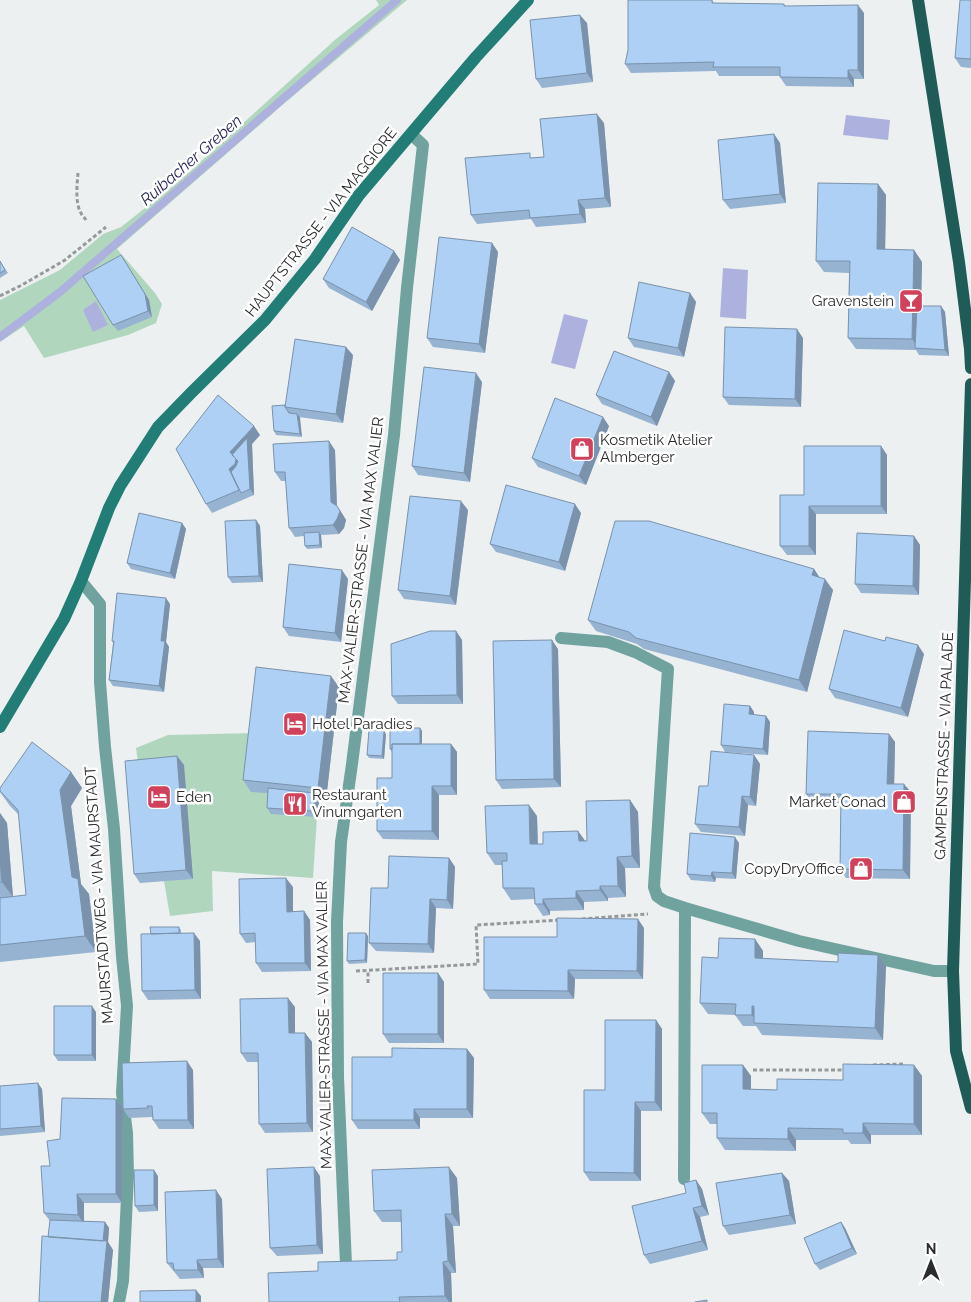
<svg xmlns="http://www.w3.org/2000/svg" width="971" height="1302" font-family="Raleway,sans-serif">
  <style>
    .green { fill: #b1d6be }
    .water { fill: #adb1dd }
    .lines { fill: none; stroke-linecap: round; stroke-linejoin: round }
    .stream { stroke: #adb1dd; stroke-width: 8 }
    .path { stroke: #96999a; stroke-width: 3; stroke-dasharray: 4 2.5; stroke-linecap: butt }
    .lane { stroke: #70a39e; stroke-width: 12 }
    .secondary { stroke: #237d77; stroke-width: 12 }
    .primary { stroke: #1f5c57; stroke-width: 12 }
    .wall { fill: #96b3d2 }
    .shaded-wall { fill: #7a92ab }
    .building { fill: #aed0f4; stroke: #7a92ab }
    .labels { text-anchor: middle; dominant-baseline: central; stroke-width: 5; stroke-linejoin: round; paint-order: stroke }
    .street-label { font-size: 15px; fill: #2b2c2d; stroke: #fff }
    .poi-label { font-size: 15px; fill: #2b2c2d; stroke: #fff; text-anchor: start }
    .water-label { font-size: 16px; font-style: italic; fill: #252357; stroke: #fff }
  </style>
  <rect width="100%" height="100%" fill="#ecf0f1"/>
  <path class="green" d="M376,0h31l-127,107 -163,142 38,44 7,11 -6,19 -28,12 -84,23 -20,-32 -24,16v-42l60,-30 43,-36 18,-7 57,-45 158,-143 43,-34z
    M257,733l15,61 45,23 -4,61 -101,-7 1,40 -43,5 -6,-35 28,-3 -8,-112 -45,3 -3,-21 32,-13z"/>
  <path class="water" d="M846,115l44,5 -2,20 -45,-5z
    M723,268l25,2 -2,49 -26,-2z
    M96,301l12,24 -15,7 -10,-22z
    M564,314l24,6 -13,49 -24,-6z"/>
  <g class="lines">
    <path class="stream" d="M0,337l60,-45 337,-292"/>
    <path class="path" d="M78,173c-1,12 -3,30 3,40 1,3 4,5 5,7
      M0,296l22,-11 43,-25 41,-33
      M582,919l66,-5
      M356,971l122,-7 -2,-39 85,-5
      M368,983v-12
      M873,1065l30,-1
      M753,1070h92"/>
    <path class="lane" d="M81,581l19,23v78l5,65 9,82 8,128 5,49 -5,87 5,40 1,43 -5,105 -4,21
      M561,638l47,4 27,10 33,17 -14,218 3,9 7,5 21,7 114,33 135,30h19
      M684,1179l1,-271
      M346,1265l-8,-188 -1,-155 4,-80 11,-78 42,-329 13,-147 16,-143 -12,-11"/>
    <path class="secondary" d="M0,727l64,-108 17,-38 28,-73 11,-22 38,-59 33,-34 74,-73 50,-61 44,-64 117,-138 52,-57"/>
    <path class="primary" d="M918,0l41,262 11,87 1,19
      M971,384l-18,587 3,80 15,57"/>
  </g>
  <path class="wall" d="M712,0l2,3 70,1 1,2 79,7v66h-10v8l-68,-1 -6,-9v-1h-61l-3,-5 -85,2 -6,-9z
    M971,0v68l-10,-1 -6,-9z
    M587,23l6,59 -51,6 -6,-9z
    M604,123l7,84 -26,2 1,14 -50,4 -5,-8 -54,5 -6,-9 62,-57 11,-1z
    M774,134l6,9 6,60 -56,6 -7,-9z
    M878,184l8,11 -1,55h29l8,12 -1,44h20l4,6 4,44 -30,-1 -3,-5 -60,-1 -8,-11 1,-65 -25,-1 -8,-11z
    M492,243l6,9 -13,101 -52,-6 -6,-9z
    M394,251l6,9 -28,51 -43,-23 -6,-9z
    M121,255l28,45 3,17 -34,14 -5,-6z
    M0,261l8,12 -8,5z
    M690,293l6,9 -12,55 -50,-10 -6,-9z
    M803,338l-2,69 -72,-2 -6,-8z
    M353,355l-10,68 -44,-6 3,20 -26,-2 -2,-4 11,-26z
    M669,372l6,9 -18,45 -55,-22 -6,-9z
    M482,382l-12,100 -52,-7 -6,-9z
    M609,426l-23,59 -48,-18 -6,-9z
    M260,435l-8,9 2,51 -42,18 -6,-9 -30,-55z
    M881,446l6,9v59h-71v41h-29l-7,-9 24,-51z
    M335,450l2,56 6,9 3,5 -2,8 -5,6 -18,1 1,13 -15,1 -2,-3 -1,-10 -9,1 -6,-9 -3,-47h-5l-6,-9z
    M468,510l-12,95 -52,-6 -6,-9z
    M581,513l-16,58 -69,-19 -6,-8z
    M256,520l4,6 3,56 -31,1 -4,-6z
    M182,523l4,6 -11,50 -44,-10 -4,-6z
    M914,536l6,9 -1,50 -58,-2 -6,-9z
    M814,569l5,8 14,13 -26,102 -163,-43 -7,-5 -41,-13 -8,-11z
    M348,579l-7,63 -52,-6 -6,-9z
    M170,604l-4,38 3,5 -5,45 -51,-6 -4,-6 4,-37 -1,-2z
    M456,631l6,9 1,64h-65l-6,-8z
    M558,649l3,138 -59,2 -6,-9z
    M924,654l-16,63 -73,-19 -6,-9z
    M339,687l-13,113 -7,-1 -1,18 -47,-3 -4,-6v-15l-16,-1 -8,-12z
    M750,706l4,6v3l12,1 4,6 -2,33 -43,-3 -4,-7z
    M420,728l2,3v13h29l6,8v43h-18v45l-56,-1 -6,-8 15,-53v-26l-2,-3z
    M386,734l-2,25 -15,-1 -2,-3z
    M889,734l6,8 -1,42 17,8 -1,87 -64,-1 -6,-9 1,-66h-28l-7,-9z
    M754,755l6,9 -4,42 -8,-1 -3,31 -44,-4 -6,-8 13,-38z
    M177,756l7,9 9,114 -53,4 -6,-9z
    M71,772l11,16 -11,18 10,78 8,10 7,58 -96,10v-149l7,10 6,74 13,-2 -7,-80 -9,-9 -10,-14v-4z
    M630,800l8,12 2,56h-15l1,29 -18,1v3l-24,1v8l-34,1v4l-7,1 -8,-12v-5l-24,1 -8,-12 -1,-23h-7l-8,-12 50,-37 1,28h5l35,-13 7,10h2z
    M739,843l-3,36 -20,-1 -1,4 -24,-2 -4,-6z
    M449,858l6,9 -2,42 -17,-1 -2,45 -58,-2 -7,-8 19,-55z
    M293,887v25l11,-1 6,9 1,51 -49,1 -6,-9v-21l-10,1 -6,-9z
    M179,927l2,3v3l19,8 1,58 -53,1 -6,-9z
    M644,928l-1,51h-68l-1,20h-84l-6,-9 73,-53z
    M368,936l-1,27 -18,1 -2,-3z
    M755,939l8,12v8l75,3 40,-7 8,11 -3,74 -121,-5 -6,-9h-13l-8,-11 -27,-1 -8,-11 18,-45z
    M438,973l6,9v61h-55l-6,-9z
    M295,1007v26h10l7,9 1,90 -48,1 -6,-9 -1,-62h-11l-6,-9z
    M96,1012v49h-38l-4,-6z
    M656,1020l6,9v82h-21v70h-51l-6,-9 21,-82z
    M467,1049l7,9 -1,60h-53v11h-62l-6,-9 40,-63z
    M743,1065l8,11v13l26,1 66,-10 71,-15 8,11v59h-51v9h-20l-3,-4h-52v11l-71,-1 -8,-12v-14h-7l-8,-11z
    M193,1070l1,59h-35l-6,-9v-3l-24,1 -6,-9z
    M0,1086l42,3 3,43 -45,4z
    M116,1099l7,9 -1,95h-38v18l21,1 4,6 -1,14 5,8 -5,52h-69l9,-65 2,-16 -6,-8 6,-47 10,-27z
    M782,1173l7,8 7,43 -67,11 -6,-9z
    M158,1176v35l-19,1 -4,-6z
    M320,1176l3,78 -46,2 -7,-8z
    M457,1178l3,48h-7l3,47h-5l1,29h-183l49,-31 79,-11 5,-8 -1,-30h-19l-8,-11z
    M696,1180l6,9 7,26 -9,2 8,33 -58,14 -6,-9 42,-62z
    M222,1199l2,69h-21l1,10 -24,1 -13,-16z
    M841,1222l4,6 12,26 -37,16 -5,-6z"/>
  <path class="shaded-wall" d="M858,5l6,8v66l-6,-9z
    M580,15l7,8 6,59 -6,-9z
    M848,70l6,9v8l-6,-9z
    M597,114l7,9 7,84 -6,-9z
    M774,134l6,9 6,60 -6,-9z
    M878,184l8,11 -1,66 -8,-12z
    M578,200l7,9 1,14 -6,-9z
    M492,243l6,9 -13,101 -6,-9z
    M914,250l8,12 -2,87h-1l-7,-10z
    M394,251l6,9 -28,51 -6,-9z
    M121,255l28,45 3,17 -4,-6z
    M690,293l6,9 -12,55 -6,-9z
    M941,306l4,6 4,44 -4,-6z
    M797,329l6,9 -2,69 -6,-8z
    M346,347l7,8 -10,68 -7,-9z
    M669,372l6,9 -18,45 -6,-9z
    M476,373l6,9 -12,100 -6,-9z
    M297,414l3,3 2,20 -2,-3z
    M603,417l6,9 -23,59 -7,-9z
    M254,426l6,9 -8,9 2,51 -4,-6 -8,-22 -1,26 -12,-24 1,-17z
    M329,441l6,9 2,61 -6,-9z
    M881,446l6,9v59l-6,-8z
    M461,501l7,9 -12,95 -6,-9z
    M575,504l6,9 -16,58 -6,-9z
    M337,506l6,9 3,5 -2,8 -5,6 -6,-9z
    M809,506l7,8v41l-7,-9z
    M256,520l4,6 3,56 -4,-6z
    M182,523l4,6 -11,50 -5,-6z
    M319,532l2,3 1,13 -2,-3z
    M914,536l6,9 -1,50 -6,-9z
    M814,569l8,12 -10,-6z
    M342,570l6,9 -7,63 -6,-9z
    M825,579l8,11 -26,102 -8,-12z
    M166,598l4,6 -4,38 3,5 -5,45 -5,-6 2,-45z
    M456,631l6,9 1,64 -6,-9z
    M552,640l6,9 3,138 -7,-8z
    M918,645l6,9 -16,63 -7,-9z
    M331,676l8,11 -13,113 -8,-12z
    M750,706l4,6v8l-5,-6z
    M766,716l4,6 -2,33 -5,-6z
    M420,728l2,3v21l-2,-3z
    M384,731l2,3 -2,25 -2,-3z
    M889,734l6,8 -1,51 -7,-9z
    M451,744l6,8v43l-6,-9z
    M754,755l6,9 -4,42 -6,-9z
    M177,756l7,9 9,114 -7,-9z
    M71,772l11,16 -11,18 10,78 8,10 7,58 -11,-16 -13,-59 -12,-87z
    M904,784l7,8 -1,87 -7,-9z
    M432,786l7,9v45l-7,-9z
    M314,793l5,6 -1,18 -5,-6z
    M742,796l6,9 -3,31 -6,-9z
    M630,800l8,12 2,56 -8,-12z
    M529,805l8,11 1,40 -8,-12z
    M0,813l7,10 6,74 -11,-15 -2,-22z
    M578,831l8,11 -7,-1z
    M735,837l4,6 -3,36 -4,-6z
    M617,857l8,11 1,29 -8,-11z
    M449,858l6,9 -2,42 -6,-9z
    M712,872l4,6 -1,4 -4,-6z
    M286,878l7,9v34l-6,-9z
    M600,886l8,12v3l-8,-11z
    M576,891l8,11v8l-8,-12z
    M430,899l6,9 -2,45 -6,-9z
    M543,899l7,12v4l-7,-11z
    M304,911l6,9 1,51 -6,-8z
    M638,919l6,9 -1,51 -6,-8z
    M194,933l6,8 1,58 -6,-9z
    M366,933l2,3 -1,27 -2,-3z
    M755,939l8,12v19l-8,-12z
    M878,955l8,11 -3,74 -8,-12z
    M568,970l7,9 -1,20 -6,-8z
    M438,973l6,9v61l-6,-9z
    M288,998l7,9v35l-6,-9z
    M92,1006l4,6v49l-4,-6z
    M752,1006l8,12 -2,6 -6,-9z
    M656,1020l6,9v82l-7,-9z
    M305,1033l7,9 1,90 -6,-9z
    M467,1049l7,9 -1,60 -6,-9z
    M187,1061l6,9 1,59 -6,-9z
    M743,1065l8,11v25l-8,-12z
    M914,1065l8,11v59l-8,-11z
    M38,1083l4,6 3,43 -4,-6z
    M116,1099l7,9 -1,95 -6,-9z
    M635,1102l6,9v70l-7,-8z
    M414,1109l6,9v11l-6,-9z
    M863,1123l8,12v9l-8,-11z
    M788,1128l8,12v11l-8,-12z
    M314,1167l6,9 3,78 -6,-9z
    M449,1167l8,11 3,48 -8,-12z
    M154,1170l4,6v35l-4,-6z
    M782,1173l7,8 7,43 -6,-9z
    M696,1180l6,9 7,26 -7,-9z
    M216,1190l6,9 2,69 -6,-9z
    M77,1194l7,9v21l-6,-9z
    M693,1208l7,9 8,33 -6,-9z
    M445,1214l8,12 3,47 -8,-12z
    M105,1222l4,6 -1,14 5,8 -5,52h-7l2,-59z
    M841,1222l4,6 12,26 -5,-6z
    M197,1260l6,8 1,10 -6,-8z
    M443,1262l8,11 1,29h-3l-4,-6z
    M196,1290l5,6v6h-5z"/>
  <path class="building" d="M628,0h84v3l72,1v2l74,-1v65h-10v8l-68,-1v-10h-67l1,-5 -89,2 3,-14z
    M960,0h11v59l-16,-1z
    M580,15l7,58 -51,6 -6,-59z
    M597,114l8,84 -27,2 2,14 -50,4 -1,-8 -58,5 -6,-57 65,-5v5l14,-1 -4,-38z
    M774,134l6,60 -57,6 -5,-60z
    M818,183l60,1 -1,65 37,1 -2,89 -64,-1 2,-77h-34z
    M352,227l42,24 -28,51 -43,-23z
    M439,237l53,6 -13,101 -52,-6z
    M121,255l24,39 3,17 -35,14 -30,-49z
    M0,261l5,9 -5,3z
    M639,282l51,11 -12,55 -50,-10z
    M917,306h24l4,44 -30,-2z
    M725,327l72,2 -2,70 -72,-2z
    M295,339l51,8 -10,67 -51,-7z
    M614,351l55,21 -18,45 -55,-22z
    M424,367l52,6 -12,100 -52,-7z
    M218,395l36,31 -24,26 6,7 -1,5 -6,5 10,21 -33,14 -30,-55z
    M555,398l48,19 -24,59 -47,-18z
    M285,405v2l4,6 8,1 3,20 -26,-3 -2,-25z
    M247,438l3,51 -9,4 -10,-21 5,-6 2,-5 -6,-6z
    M329,441l2,61 6,4 3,5 -3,8 -4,6 -44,3 -4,-56h-10l-2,-28z
    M804,446h77v60h-72v40h-29v-51h24z
    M506,485l69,19 -16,58 -69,-18z
    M410,496l51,5 -11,95 -52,-6z
    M139,513l43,10 -12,50 -43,-10z
    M256,520l3,56 -31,1 -3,-56z
    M615,521h34l165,48 -2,6 13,4 -26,101 -163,-42 -7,-6 -41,-12z
    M319,532l1,13 -15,1 -1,-13z
    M857,533l57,3 -1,50 -58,-2z
    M289,564l53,6 -7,63 -52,-6z
    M117,593l49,5 -5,43h4l-6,45 -50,-6 5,-39h-2z
    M844,630l41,11 1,-4 32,8 -17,63 -72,-19z
    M430,631h26l1,64 -65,1 -1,-52z
    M552,640l2,139 -58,1 -3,-139z
    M256,667l75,9 -13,112 -75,-8z
    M724,704l26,2 -1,8 17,2 -3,33 -42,-4z
    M390,728h30v16h-28v5h-2z
    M369,730l15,1 -2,25 -15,-1z
    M808,731l81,3 -2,50h17l-1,86 -63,-1 1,-75h-35z
    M32,742l39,30 -11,18 12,87 6,2 7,57 -85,9v-47l26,-3 -8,-85 -18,-19v-3z
    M392,744h59v42h-19v45h-55v-53h15z
    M711,751l43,4 -4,42 -8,-1 -3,31 -44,-3 4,-38h9z
    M177,756l9,114 -52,4 -9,-113z
    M268,788l46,5 -1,18 -46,-3z
    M630,800l2,56 -15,1 1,29h-18v4l-24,1v7l-33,1v5h-8l-1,-16h-31l-1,-27h5v-8h-20l-2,-47 44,-1 1,39h13v-12l35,-1 1,10h8l-1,-40z
    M690,833l45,4 -3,36 -20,-1 -1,4 -24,-2z
    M389,856l60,2 -2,42 -17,-1 -2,45 -59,-1 2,-55h17z
    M0,860l2,22h-2z
    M286,878l1,34 17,-1 1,52h-49l-1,-30 -15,1 -1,-55z
    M557,918l81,1 -1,52 -69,-1v21l-84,-1v-53h73z
    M150,927h29v6l-28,1z
    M194,933l1,57 -53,1 -1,-57z
    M348,933h18l-1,27 -18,1z
    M719,938l36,1v19l83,4v-9l40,2 -3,73 -121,-5v-17h-2v9h-17l1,-11 -36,-1 2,-46 16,1z
    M383,973h55v61h-55z
    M288,998l1,35h16l2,90 -48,1 -1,-71h-17l-1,-54z
    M54,1006h38v49h-38z
    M605,1020h51l-1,82h-20l-1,71 -50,-1v-82h21z
    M392,1048l75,1v60h-53v11h-62v-63h40z
    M187,1061l1,59h-35l-1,-14h-5l1,2 -25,1 -1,-46z
    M843,1064l71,1v59l-51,-1v10h-20v-4l-55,-1v11l-71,-1v-25h-15v-48h41v24l34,1v-11l66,1z
    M38,1083l3,43 -41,3v-43z
    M62,1098l54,1v95h-39l1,21 -34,-2 -3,-47h9l-3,-25 13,-2z
    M314,1167l3,78 -47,3 -3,-79z
    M449,1167l3,47h-7l3,47 -5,1 2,34 -46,1 1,5h-131l-1,-29 50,-2v-9l79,-2v-8h5l-1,-42 -27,1 -2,-41z
    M134,1170h20v35l-19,1z
    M782,1173l8,42 -67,11 -7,-43z
    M696,1180l6,26 -9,2 9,33 -58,14 -12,-49 54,-13 -2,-10z
    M216,1190l2,69 -21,1 1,10h-24l-1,-7h-6l-2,-71z
    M50,1220l55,2 -2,19 -55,-4z
    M841,1222l11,26 -37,16 -11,-26z
    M42,1236l65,5 -6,61h-62z
    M196,1290v12h-56v-11z
    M707,1300v2h-12z"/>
  <defs>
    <symbol id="bar-square" viewBox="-11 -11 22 22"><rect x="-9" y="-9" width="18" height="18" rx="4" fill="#d1415c" stroke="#fff"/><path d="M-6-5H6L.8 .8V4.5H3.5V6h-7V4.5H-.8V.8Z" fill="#fff"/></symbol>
    <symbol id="shop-square" viewBox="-11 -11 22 22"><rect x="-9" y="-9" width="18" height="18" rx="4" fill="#d1415c" stroke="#fff"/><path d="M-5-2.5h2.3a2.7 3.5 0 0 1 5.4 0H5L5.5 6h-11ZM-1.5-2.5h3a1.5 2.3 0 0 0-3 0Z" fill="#fff"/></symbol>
    <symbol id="hotel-square" viewBox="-11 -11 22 22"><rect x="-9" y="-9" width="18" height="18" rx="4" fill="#d1415c" stroke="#fff"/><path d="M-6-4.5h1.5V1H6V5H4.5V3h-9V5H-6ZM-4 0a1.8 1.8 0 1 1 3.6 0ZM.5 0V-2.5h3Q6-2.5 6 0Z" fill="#fff"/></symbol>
    <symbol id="restaurant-square" viewBox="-11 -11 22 22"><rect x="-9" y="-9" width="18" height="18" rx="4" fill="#d1415c" stroke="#fff"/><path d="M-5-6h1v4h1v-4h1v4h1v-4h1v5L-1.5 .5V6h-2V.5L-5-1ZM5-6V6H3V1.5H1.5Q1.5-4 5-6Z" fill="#fff"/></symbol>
  </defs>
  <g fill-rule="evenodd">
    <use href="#bar-square" x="897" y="287" width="28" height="28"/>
    <use href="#shop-square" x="568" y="435" width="28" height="28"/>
    <use href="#hotel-square" x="281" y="710" width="28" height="28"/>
    <use href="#hotel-square" x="145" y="783" width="28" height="28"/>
    <use href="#shop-square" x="890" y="788" width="28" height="28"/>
    <use href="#restaurant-square" x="281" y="790" width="28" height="28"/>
    <use href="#shop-square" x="847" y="855" width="28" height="28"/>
  </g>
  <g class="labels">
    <g class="street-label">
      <text transform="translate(321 222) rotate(-52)">HAUPTSTRASSE - VIA MAGGIORE</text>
      <text transform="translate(361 560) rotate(-83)">MAX-VALIER-STRASSE - VIA MAX VALIER</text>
      <text transform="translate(944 746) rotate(-88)">GAMPENSTRASSE - VIA PALADE</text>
      <text transform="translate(99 895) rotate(-94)">MAURSTADTWEG - VIA MAURSTADT</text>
      <text transform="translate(324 1025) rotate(-91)">MAX-VALIER-STRASSE - VIA MAX VALIER</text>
    </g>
    <g class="poi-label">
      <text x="894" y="301" text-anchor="end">Gravenstein</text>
      <text x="600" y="440">Kosmetik Atelier<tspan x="600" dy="17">Almberger</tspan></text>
      <text x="312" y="724">Hotel Paradies</text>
      <text x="312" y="795">Restaurant<tspan x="312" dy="17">Vinumgarten</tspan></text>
      <text x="176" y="797">Eden</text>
      <text x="886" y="802" text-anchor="end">Market Conad</text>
      <text x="844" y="869" text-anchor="end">CopyDryOffice</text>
    </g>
    <g class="water-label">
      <text transform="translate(191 160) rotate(-41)">Ruibacher Greben</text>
    </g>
  </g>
  <g transform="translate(931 1262)" stroke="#ffffff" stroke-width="4" paint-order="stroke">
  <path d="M0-4L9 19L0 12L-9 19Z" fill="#2b2c2d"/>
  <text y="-8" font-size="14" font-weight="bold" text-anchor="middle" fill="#2b2c2d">N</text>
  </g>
</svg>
